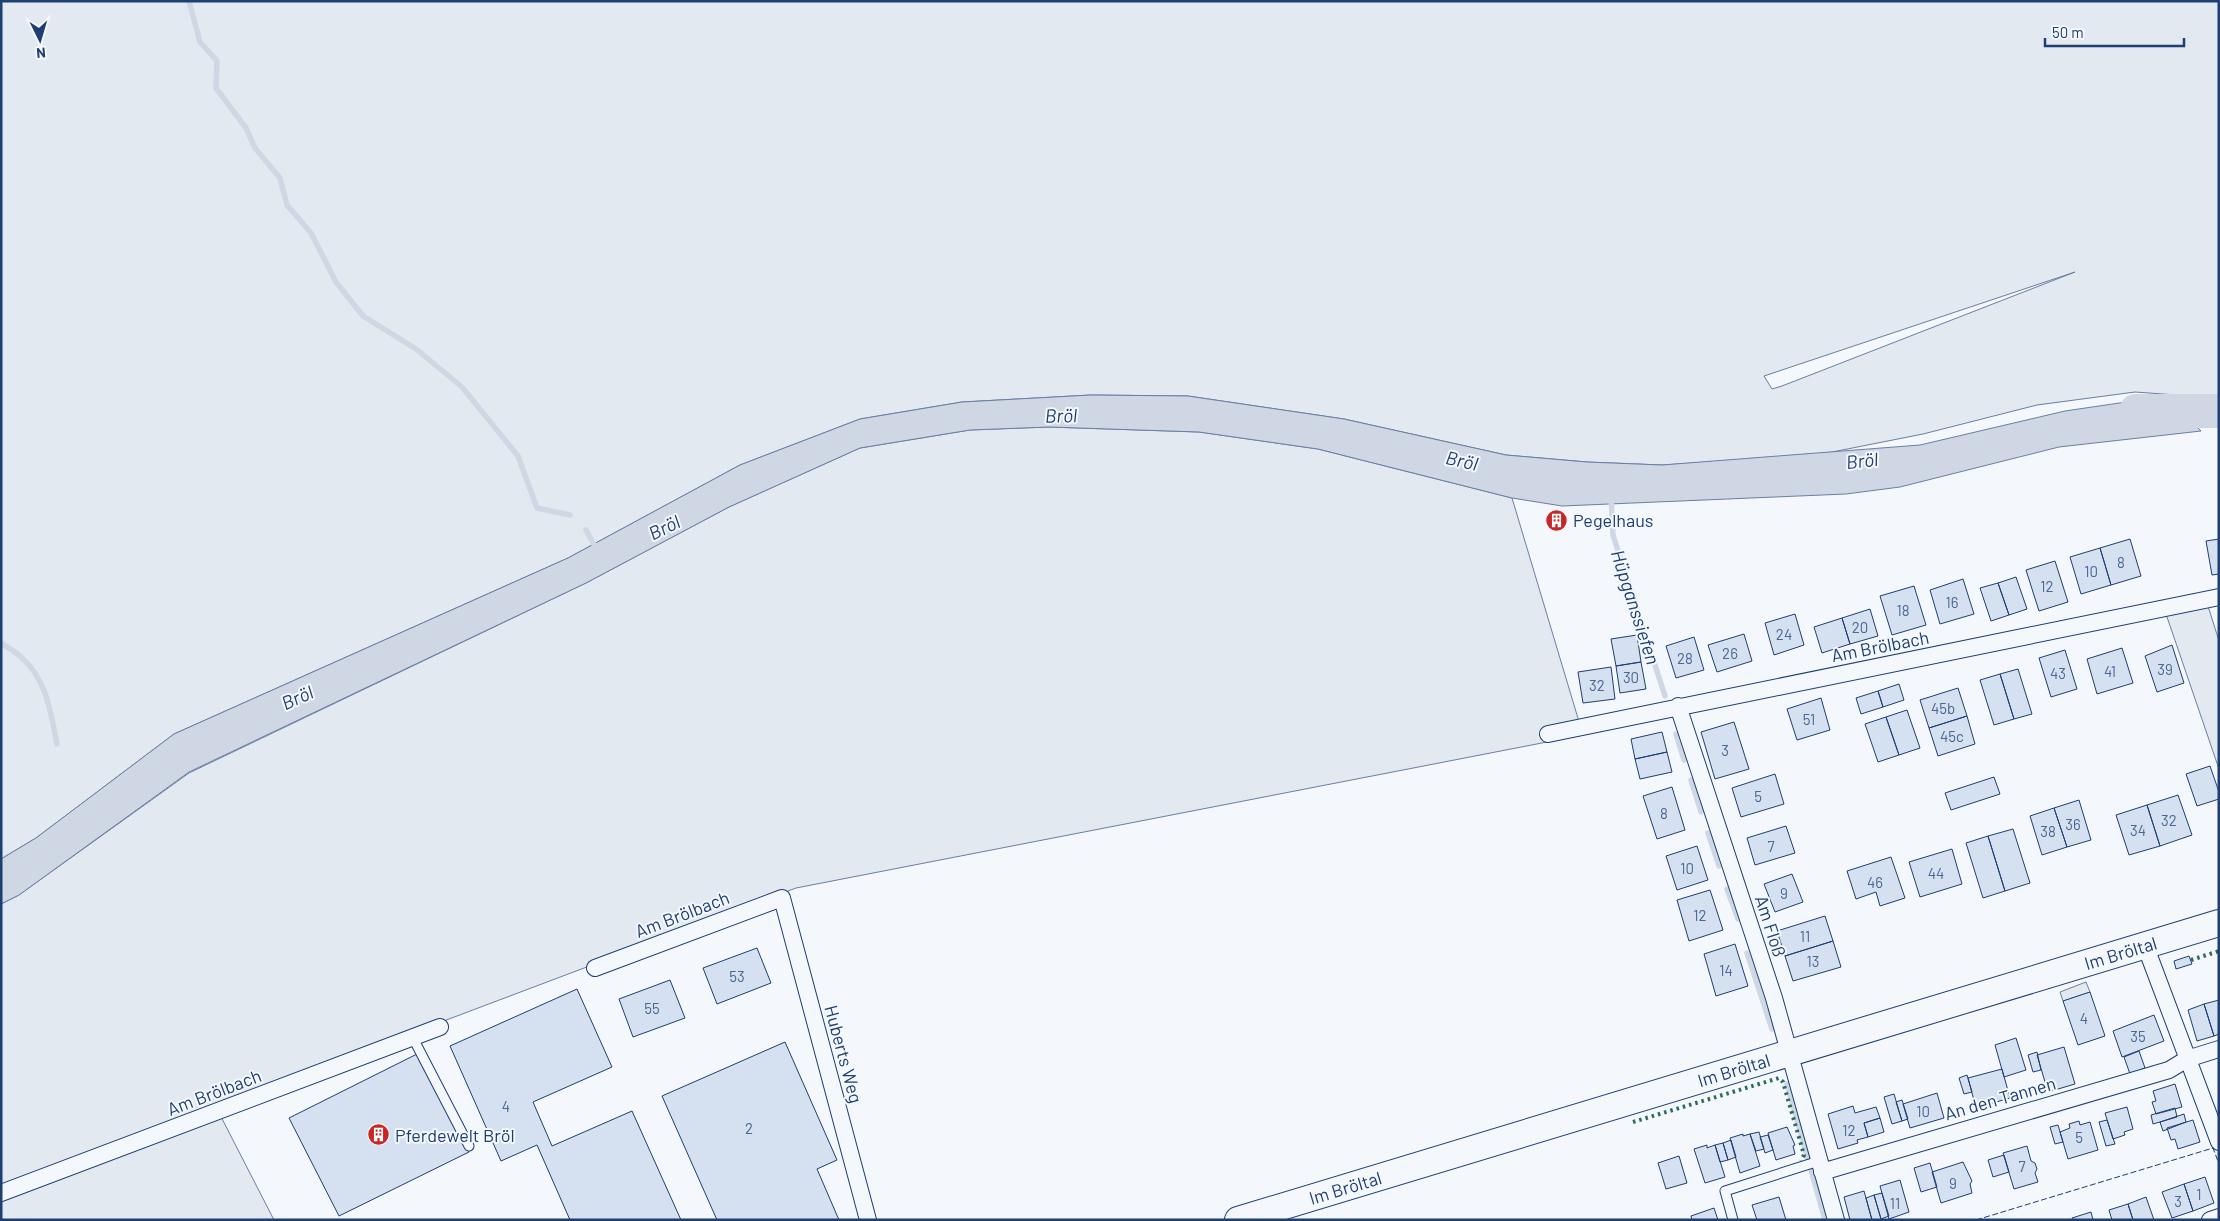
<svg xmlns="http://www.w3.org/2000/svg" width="2220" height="1221" font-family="Barlow,sans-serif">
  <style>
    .green { fill: #e3e9f0; stroke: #687fa3; fill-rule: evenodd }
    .water { fill: #cfd7e4; stroke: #687fa3 }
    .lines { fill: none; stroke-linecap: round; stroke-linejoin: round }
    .stream { stroke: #cfd7e4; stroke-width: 5.5 }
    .river { stroke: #cfd7e4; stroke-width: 34 }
    .building { fill: #d5e0f0; stroke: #1d3f73 }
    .lane-casing { stroke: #1d3f73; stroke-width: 11 }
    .street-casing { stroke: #1d3f73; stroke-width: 18 }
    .primary-casing { stroke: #1d3f73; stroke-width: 28 }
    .lane { stroke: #f4f7fb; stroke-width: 9 }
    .street { stroke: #f4f7fb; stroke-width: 16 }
    .primary { stroke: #f4f7fb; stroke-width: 26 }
    .hedge { stroke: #2c6c60; stroke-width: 4; stroke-dasharray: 2.5 4; stroke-linecap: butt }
    .fence { stroke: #1d3f73; stroke-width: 1; stroke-dasharray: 6 2.5; stroke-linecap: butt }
    .labels { text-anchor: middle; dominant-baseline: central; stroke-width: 4; stroke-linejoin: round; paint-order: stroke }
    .number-label { font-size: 15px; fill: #4b6792 }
    .poi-label { font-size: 18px; fill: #1d3f73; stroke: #f4f7fb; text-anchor: start }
    .street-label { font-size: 18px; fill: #1d3f73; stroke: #f4f7fb }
    .water-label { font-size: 19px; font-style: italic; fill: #1d3f73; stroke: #f4f7fb }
  </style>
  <rect width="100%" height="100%" fill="#f4f7fb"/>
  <path class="green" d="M1,1h2218v397l-84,-6 -98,13 -114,29 -106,21 -155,10 -75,-3 -81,-7 -162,-36 -156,-23 -97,-1 -129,7 -102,17 -120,46 -172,93 -394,176 -138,104 -35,21zM2075,272l-293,114 -10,3 -8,-13z
    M1049,427l150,5 119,17 194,49 71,237 -787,153 -580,219 58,113h-273v-316l18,-9 170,-122 397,-190 143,-76 131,-59 110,-18z
    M2208,606l11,35v128l-53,-155z
    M2086,982l4,10 -27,9 -3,-9z"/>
  <path class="water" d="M1091,395l97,1 156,23 162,36 81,7 75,3 258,-20 145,-34 102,-15 34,35 -142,16 -159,40 -54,7 -284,12 -50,-8 -194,-49 -119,-17 -150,-5 -79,3 -110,18 -131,59 -143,76 -397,189 -170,123 -18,9v-45l35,-21 138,-104 394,-176 172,-93 120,-46 102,-17z"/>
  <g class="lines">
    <path class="stream" d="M189,1l11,41 17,19 -1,27 30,40 9,20 25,30 7,27 24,28 25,49 27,34 53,33 46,38 56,69 19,52 33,7
      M1611,496l2,39 52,161
      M586,530l11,20
      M1,643c7,5 16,9 22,16 24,21 28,56 34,85
      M1676,734l8,26
      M1691,780l10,32
      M1708,833l11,33
      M1727,889l11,30
      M1747,953l25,76
      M1787,1084l38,136"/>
    <path class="river" d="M2136,411h83"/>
  </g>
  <path class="building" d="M1553,515l8,1v8h-8z
    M2130,539l11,37 -30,9 -11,-37z
    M2219,539v35l-7,1 -6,-34z
    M2100,548l11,37 -30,9 -11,-37z
    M2055,561l13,41 -29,9 -13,-41z
    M2016,577l11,32 -18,6 -11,-32z
    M1963,579l11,35 -34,10 -10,-34z
    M1998,583l11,32 -18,6 -11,-33z
    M1914,586l12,39 -34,10 -12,-39z
    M1870,609l8,27 -28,8 -8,-26z
    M1795,614l9,31 -30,10 -9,-32z
    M1842,618l8,26 -28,9 -8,-26z
    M1744,634l8,27 -35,11 -9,-27z
    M1637,635l4,27 -25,4 -5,-27z
    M1694,637l10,33 -28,8 -10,-32z
    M2172,645l12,38 -27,9 -12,-36z
    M2122,648l11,35 -36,11 -10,-35z
    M2065,650l12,39 -26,8 -12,-39z
    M1641,662l5,27 -26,4 -4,-27z
    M1611,667l4,32 -32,4 -5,-31z
    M2018,669l14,45 -18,5 -14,-45z
    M2000,674l14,45 -20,6 -14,-45z
    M1899,684l5,16 -21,7 -5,-16z
    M1958,688l9,28 -38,12 -9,-28z
    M1878,691l5,16 -22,7 -5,-16z
    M1821,698l9,32 -33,10 -10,-31z
    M1907,710l13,38 -21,7 -13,-38z
    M1967,716l8,28 -37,12 -9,-28z
    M1886,717l13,38 -21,7 -13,-38z
    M1734,722l15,47 -34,10 -14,-47z
    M1662,732l5,20 -32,7 -4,-20z
    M1667,752l5,20 -32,7 -5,-20z
    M2210,766l9,26v7l-22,7 -11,-32z
    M1775,774l9,30 -43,13 -9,-29z
    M1994,777l6,17 -49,16 -6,-17z
    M1672,787l13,43 -28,9 -14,-43z
    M2178,795l14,40 -32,11 -13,-41z
    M2079,800l12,40 -24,7 -13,-39z
    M2147,805l13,41 -31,9 -13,-40z
    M2054,808l13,39 -25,8 -12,-39z
    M1786,826l9,27 -40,12 -8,-27z
    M2013,829l17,54 -25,8 -17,-55z
    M1988,836l17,55 -22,7 -17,-55z
    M1697,846l11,34 -31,10 -11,-34z
    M1952,849l10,35 -42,13 -11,-35z
    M1891,857l14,41 -25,8 -4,-14 -20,7 -9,-28z
    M1792,874l11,28 -28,10 -11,-28z
    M1710,890l13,40 -34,11 -12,-41z
    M1825,916l8,25 -48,15 -8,-25z
    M1833,941l8,26 -48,14 -8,-25z
    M1735,944l13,42 -32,10 -12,-42z
    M757,948l14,35 -54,21 -14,-36z
    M2189,956l3,8 -16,5 -2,-8z
    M670,980l15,38 -52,19 -14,-38z
    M577,989l35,78 -79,35 19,44 80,-35 49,109h-111l-33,-75 -36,16 -51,-115z
    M2090,992l15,44 -27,9 -15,-44z
    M2219,1000v34l-5,2 -10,-32z
    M2204,1004l10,32 -17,5 -9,-31z
    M2154,1015l10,26 -42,16 -9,-26z
    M2016,1038l10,32 -22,7 -9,-32z
    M785,1042l52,118 -20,9 22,51h-122l-55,-124z
    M2064,1047l11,37 -27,8 -11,-37z
    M2139,1051l6,17 -15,6 -6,-17z
    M2037,1052l4,18 -8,2 -5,-17z
    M419,1053l50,99 -130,64 -50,-98z
    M2002,1069l8,29 -34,10 -8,-30z
    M1967,1075l5,17 -8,2 -5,-16z
    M2175,1084l7,23 -26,7 -4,-12 4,-1 -3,-10z
    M1937,1093l7,25 -34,10 -7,-24z
    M1894,1094l8,27 -10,3 -8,-27z
    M1902,1100l6,19 -6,2 -6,-19z
    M1853,1106l2,7 21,-6 4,11 -16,5 4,14 -11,3 1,3 -20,6 -10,-35z
    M2127,1107l6,22 -9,3 1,3 -12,4 -8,-26z
    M2175,1108l2,9 -24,7 -2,-9z
    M2184,1114l2,8 -23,9 -3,-9z
    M1880,1118l4,14 -16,5 -4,-14z
    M2107,1120l8,24 -9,2 -7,-24z
    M2193,1120l7,22 -22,7 -3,-10 -4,1 -4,-12z
    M2079,1121l1,4 10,-3 8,28 -30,9 -8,-27 10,-4 -1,-4z
    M2058,1125l5,17 -8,2 -5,-17z
    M1787,1127l8,18 -2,1 2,8 -19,6 -8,-27z
    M1759,1132l5,17 -8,2 -6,-17z
    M1743,1134v2l7,-2 10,32 -20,7 -10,-35z
    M1768,1135l5,15 -8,3 -5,-16z
    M1731,1140l5,17 -8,3 -5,-17z
    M1723,1143l5,17 -8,2 -5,-17z
    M1707,1145v3l8,-3 10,32 -20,6 -11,-34z
    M2027,1146l4,15 4,2 2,6 -2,4 3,9 -24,7 -11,-36z
    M2004,1155l5,17 -16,5 -5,-17z
    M1679,1156l8,27 -21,6 -8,-26z
    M1963,1162l9,19 -2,3 2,9 -31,10 -9,-31z
    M1930,1163l7,24 -16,5 -7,-24z
    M2205,1177l9,26 -21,8 -9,-27z
    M1900,1180l9,32 -20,7 -9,-33z
    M2184,1184l9,27 -21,7 -10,-26z
    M1864,1191l8,29h-22l-6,-23z
    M1882,1193l7,23 -8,3 -7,-24z
    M1874,1195l7,24 -3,1h-6l-6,-22z
    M1779,1197l7,23h-29l-5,-15z
    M2146,1197l8,23h-21l-5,-16z
    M2128,1204l5,16h-21l-3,-10z
    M1714,1208l4,12h-26l-1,-4z
    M2091,1212l2,8h-20l-1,-2z"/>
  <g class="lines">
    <defs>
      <path id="lane" d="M413,1038l56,108
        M1733,1220l-8,-29 94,-30"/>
      <path id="street" d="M1678,706l96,292 62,222
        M1548,734l671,-137
        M2145,945l74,197
        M595,968l187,-70 86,322
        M1822,1172l347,-102 18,-11 32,-10
        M1,1193l439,-166
        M2210,1220l9,-3"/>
      <g id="primary">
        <path id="s1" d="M1238,1220l981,-297"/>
      </g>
    </defs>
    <use href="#lane" class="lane-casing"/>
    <use href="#street" class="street-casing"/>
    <use href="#primary" class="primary-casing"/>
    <use href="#lane" class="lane"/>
    <use href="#street" class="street"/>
    <use href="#primary" class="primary"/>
    <path class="hedge" d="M2191,960l28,-9
      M1633,1122l146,-44 4,4 21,73 -3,6"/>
    <path class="fence" d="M1976,1220l237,-72 6,16"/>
  </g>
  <defs>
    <symbol id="building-disc" viewBox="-11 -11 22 22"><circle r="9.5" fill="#c62828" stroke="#f4f7fb"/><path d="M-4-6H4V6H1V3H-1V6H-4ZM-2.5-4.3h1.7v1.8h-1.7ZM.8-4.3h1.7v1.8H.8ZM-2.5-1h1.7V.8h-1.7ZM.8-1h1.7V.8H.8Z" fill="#fff"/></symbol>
  </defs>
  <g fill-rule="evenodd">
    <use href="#building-disc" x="1544" y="508" width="25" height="25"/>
    <use href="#building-disc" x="366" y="1122" width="25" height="25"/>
  </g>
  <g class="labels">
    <g class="number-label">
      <text x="2121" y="562">8</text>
      <text x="2091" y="571">10</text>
      <text x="2047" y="586">12</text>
      <text x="1952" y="602">16</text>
      <text x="1903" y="610">18</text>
      <text x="1860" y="627">20</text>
      <text x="1784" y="634">24</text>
      <text x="1730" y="653">26</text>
      <text x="1685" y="658">28</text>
      <text x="2165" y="669">39</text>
      <text x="2110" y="671">41</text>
      <text x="2058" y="673">43</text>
      <text x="1631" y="677">30</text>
      <text x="1597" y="685">32</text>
      <text x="1943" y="708">45b</text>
      <text x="1809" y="719">51</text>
      <text x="1952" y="736">45c</text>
      <text x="1725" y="750">3</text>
      <text x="1758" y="796">5</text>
      <text x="1664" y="813">8</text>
      <text x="2169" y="820">32</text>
      <text x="2073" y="824">36</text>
      <text x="2138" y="830">34</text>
      <text x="2048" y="831">38</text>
      <text x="1771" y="846">7</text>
      <text x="1687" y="868">10</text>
      <text x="1936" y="873">44</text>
      <text x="1875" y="882">46</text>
      <text x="1784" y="893">9</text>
      <text x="1700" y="915">12</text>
      <text x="1805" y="936">11</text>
      <text x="1813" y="961">13</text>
      <text x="1726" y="970">14</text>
      <text x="737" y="976">53</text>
      <text x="652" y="1008">55</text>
      <text x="2084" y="1018">4</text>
      <text x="2138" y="1036">35</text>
      <text x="506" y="1106">4</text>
      <text x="1923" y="1111">10</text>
      <text x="749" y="1128">2</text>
      <text x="1849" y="1130">12</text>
      <text x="2079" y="1137">5</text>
      <text x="2022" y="1166">7</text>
      <text x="1953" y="1183">9</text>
      <text x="2199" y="1194">1</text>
      <text x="2178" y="1201">3</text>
      <text x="1895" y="1203">11</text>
    </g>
    <g class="poi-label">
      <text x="1573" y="520">Pegelhaus</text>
      <text x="395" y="1135">Pferdewelt Bröl</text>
    </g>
    <g class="street-label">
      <text transform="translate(1880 646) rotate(-11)">Am Brölbach</text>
      <text transform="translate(682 914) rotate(-21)">Am Brölbach</text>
      <text transform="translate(1771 926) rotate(72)">Am Floß</text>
      <text stroke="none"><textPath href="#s1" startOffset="922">Im Bröltal</textPath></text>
      <text transform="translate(844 1054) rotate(75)">Huberts Weg</text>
      <text stroke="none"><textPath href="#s1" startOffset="518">Im Bröltal</textPath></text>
      <text transform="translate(214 1092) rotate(-21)">Am Brölbach</text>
      <text transform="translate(2000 1098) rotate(-16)">An den Tannen</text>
      <text stroke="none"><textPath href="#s1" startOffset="112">Im Bröltal</textPath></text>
    </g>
    <g class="water-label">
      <text transform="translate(1061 415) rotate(-1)">Bröl</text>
      <text transform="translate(1462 460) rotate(13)">Bröl</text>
      <text transform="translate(1862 460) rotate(-6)">Bröl</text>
      <text transform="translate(664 527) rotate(-26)">Bröl</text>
      <text transform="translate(1636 607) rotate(72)">Hüpganssiefen</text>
      <text transform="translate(297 697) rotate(-24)">Bröl</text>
    </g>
  </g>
  <rect width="2220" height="1221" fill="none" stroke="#1d3f73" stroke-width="5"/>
  <g transform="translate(40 40) rotate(175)" stroke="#f4f7fb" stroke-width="4" paint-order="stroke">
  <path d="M0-4L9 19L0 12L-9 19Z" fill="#1d3f73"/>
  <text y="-8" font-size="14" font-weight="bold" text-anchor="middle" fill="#1d3f73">N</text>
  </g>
  <path d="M2045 38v8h139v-8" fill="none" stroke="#1d3f73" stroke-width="2.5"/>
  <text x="2052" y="38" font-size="15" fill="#1d3f73" stroke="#f4f7fb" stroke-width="4" paint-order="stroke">50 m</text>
</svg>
